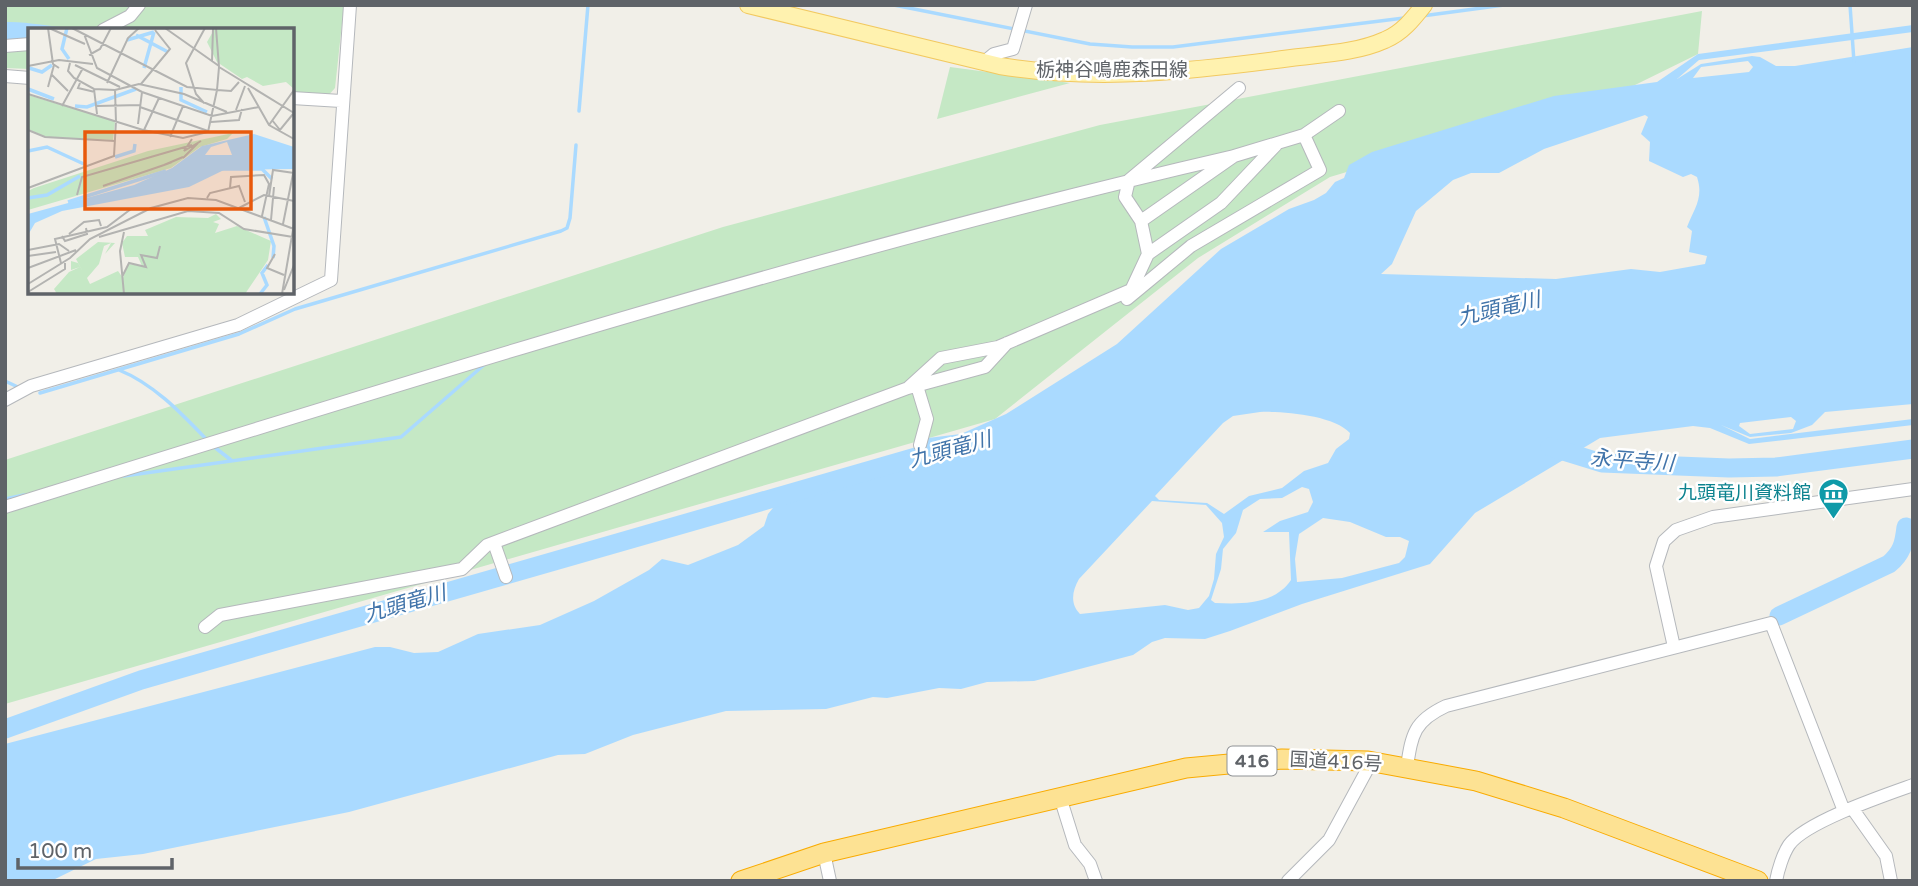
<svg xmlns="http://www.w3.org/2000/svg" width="1918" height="886" font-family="'Varela Round','Noto Sans JP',sans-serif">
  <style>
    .green { fill: #c5e8c5 }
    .water { fill: #aadaff; fill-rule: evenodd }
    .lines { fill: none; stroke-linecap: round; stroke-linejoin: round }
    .stream { stroke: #aadaff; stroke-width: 3.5 }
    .river { stroke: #aadaff; stroke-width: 19 }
    .minor-casing { stroke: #b5b8bc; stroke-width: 14 }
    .major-casing { stroke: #f2c960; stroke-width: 18 }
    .highway-casing { stroke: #f9ab00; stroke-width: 21 }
    .minor { stroke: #fff; stroke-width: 12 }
    .major { stroke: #fff2af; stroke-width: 16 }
    .highway { stroke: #fde293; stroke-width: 19 }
    .labels { text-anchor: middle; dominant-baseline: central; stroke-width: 5; stroke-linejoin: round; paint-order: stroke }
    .shield { fill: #fff; stroke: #8f9295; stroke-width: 2 }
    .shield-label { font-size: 18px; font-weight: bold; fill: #5f6368 }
    .street-label { font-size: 19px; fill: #5f6368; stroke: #fff }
    .culture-label { font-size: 19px; fill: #0d838f; stroke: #fff; text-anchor: end }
    .water-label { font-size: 21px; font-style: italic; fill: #4174aa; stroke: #fff }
    .inset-river { fill: none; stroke: #aadaff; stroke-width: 3.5 }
    .inset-road { fill: none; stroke: #b3b3b1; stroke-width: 2 }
    .view { fill: #e8590c; fill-opacity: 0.15; stroke: #e8590c; stroke-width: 3.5 }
    .inset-edge { fill: none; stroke: #5f6368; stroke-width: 3.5 }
  </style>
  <rect width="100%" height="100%" fill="#f1efe8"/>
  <path class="green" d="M5,5h339l-9,83 -8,9 -35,-3v-64h-262v39l-25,-1z
    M1702,11l-4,43 -65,32 -303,91 -132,81 -203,161 -990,285v-244l718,-233 377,-102z
    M950,67l120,16 -133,36z"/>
  <path class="water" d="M5,22c24,-1 47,6 70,5v3h-45v8l-25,2z
    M1913,25v7l-214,28 -22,19 24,-15 51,-8 8,1 16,9h19l118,-19v357l-88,8 -13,13 -21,8 -41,4 -29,-12 29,14 163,-20v6l-164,19 -39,-16 -17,-2 -93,12 -125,75 -45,51 -128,40 -72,27 -25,8 -40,-1 -13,4 -19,13 -99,26 -47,1 -26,7 -22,-1 -52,10 -14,-1 -47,12 -100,2 -93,24 -48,19 -27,1 -209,57 -206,42 -47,5 -45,22 -46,-1v-136l370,-97h15l24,6 24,-1 40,-18 62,-9 54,-24 55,-31 13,-11 26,6 50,-20 26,-19 4,-12 13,-16 17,-10 55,-18 13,3 20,-3 15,-7 27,-25 33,-4 45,-20 111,-70 104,-95 68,-40 25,-9 12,-7 9,-11 9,-4 5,-13 23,-13 182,-56 103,-14 41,-28zM1748,61l5,6 -4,5 -56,6 8,-11zM1645,115l3,2 -7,17 9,8 -1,19 34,16 8,-3 6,3c7,21 -3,32 -10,50l5,4 -3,21 18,4 -2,8 -45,8 -29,-3 -75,10 -175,-5 11,-10 24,-53 37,-31 18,-7h28l45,-24zM1260,412c23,-1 74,3 90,21l-1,6 -13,10 -8,14 -24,8 -22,17 -33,8 -25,18 -17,-11 -48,-3 -4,-4 68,-73 10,-7zM1791,417l5,4 -3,8 -43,5 -11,-8 1,-3zM1302,487l7,2 4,13 -5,10 -28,9 -17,11h26l2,48c-17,25 -49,24 -76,23l-4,-3 10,-31 2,-20 13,-16 7,-23 17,-11 22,-1zM1152,501l54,4 16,18 2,14 -8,17 -2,25 -5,17 -10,12 -11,2 -23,-5 -85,9c-10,-10 -8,-23 -1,-35zM1323,518l27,4 36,15h14l9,4 -4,16 -6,6 -57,15 -45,4 -2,-23 4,-25z"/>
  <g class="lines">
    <path class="stream" d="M894,5l196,39 42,3h41l231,-29
      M1850,5l4,57
      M1422,16l82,-11
      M75,29l20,1
      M579,111l9,-106
      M119,370c35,14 63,44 89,71
      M5,381l15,7
      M40,393l199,-59 56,-25 266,-78 6,-3 3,-10 6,-73
      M213,446l18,14
      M124,476l277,-39 84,-73
      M5,499l19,-4"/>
    <path class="river" d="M1550,447l52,16 127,5 47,-1 137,-18
      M1779,616l110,-52c13,-11 15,-20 17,-37
      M5,729l136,-49 789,-227"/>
    <defs>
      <path id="minor" d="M103,30l27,-14 9,-11
        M5,46l25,-2
        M983,63l11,-9 19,-5 13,-44
        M5,76l25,2
        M1239,88l-110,92 -4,17 16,24 93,-65 70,-21 35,-24
        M292,98l49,3
        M1141,221l7,33 73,-51 55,-58
        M1148,254l-21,45 64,-53 129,-76 -16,-35
        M1007,343l-22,24 -77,21 33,-30 57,-11 133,-57
        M917,386l10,33 -7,26
        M5,400l26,-14 207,-61 93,-45 19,-275
        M5,507c407,-127 813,-255 1229,-351
        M494,543l12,34
        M205,627l15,-12 242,-46 25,-24 421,-157
        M1674,647l-18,-81 8,-25 12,-11 37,-13 200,-28
        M1407,766c5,-32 7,-45 39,-60l325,-83 73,188
        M1060,797l15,48 15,19 6,17
        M1852,808l34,48 5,25
        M824,853l6,28
        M1288,881l41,-41 38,-70 1,-9
        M1776,881c2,-11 7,-27 13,-36 16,-23 96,-50 124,-60"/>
      <path id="major" d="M748,5l252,61c97,16 195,5 291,-8 31,-4 65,-5 94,-18 17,-7 28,-21 39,-35"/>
      <path id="highway" d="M741,881l83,-28 362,-85 96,-9 86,2 108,20 88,27 194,73"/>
    </defs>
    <use href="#minor" class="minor-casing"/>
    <use href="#major" class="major-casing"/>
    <use href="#highway" class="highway-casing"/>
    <use href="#minor" class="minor"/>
    <use href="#major" class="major"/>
    <use href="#highway" class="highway"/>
  </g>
  <defs>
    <symbol id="museum-pin" viewBox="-11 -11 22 30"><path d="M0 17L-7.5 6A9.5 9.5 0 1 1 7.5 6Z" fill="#0f9aa8" stroke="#fff"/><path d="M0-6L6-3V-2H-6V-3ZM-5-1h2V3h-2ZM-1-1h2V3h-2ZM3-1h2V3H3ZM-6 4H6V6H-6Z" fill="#fff"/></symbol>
  </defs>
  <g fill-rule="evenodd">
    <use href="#museum-pin" x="1816" y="476" width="35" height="47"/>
  </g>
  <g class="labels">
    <rect class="shield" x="1227.5" y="746.5" width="49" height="29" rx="5"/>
    <g class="shield-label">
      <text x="1252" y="761">416</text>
    </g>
    <g class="street-label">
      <text x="1112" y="70">栃神谷鳴鹿森田線</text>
      <text transform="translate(1336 762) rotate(3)">国道416号</text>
    </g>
    <g class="culture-label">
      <text x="1811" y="493">九頭竜川資料館</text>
    </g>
    <g class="water-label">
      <text transform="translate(1499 309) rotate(-13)">九頭竜川</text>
      <text transform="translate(950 450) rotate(-15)">九頭竜川</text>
      <text transform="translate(1632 461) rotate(4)">永平寺川</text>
      <text transform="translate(405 604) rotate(-16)">九頭竜川</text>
    </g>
  </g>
  <g transform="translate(28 28)">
    <rect width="266" height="266" fill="#f1efe8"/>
    <path d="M187,0h79v61l-8,-7 -23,4 -16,-9 -5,2 -25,-17 -10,-20zM0,67l87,26 -2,19 -67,-3 -18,-8zM205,105l-6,6 -27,8 -29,21 -143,42v-19l6,-3 114,-37zM188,186l5,5 -8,3 6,2 -4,9 22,-7 34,15 -3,19 -23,34h-188l-3,-5 15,-17 11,-5 -9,3v-9l7,2 5,9 -7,-13 22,-17 17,1 -10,11 6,-11 -7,3 -5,18 -12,14 3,6 28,-13 5,7 5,-14 14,2 -4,-9h-13l-3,-14 5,-7h21l-3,-6 31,-13 32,1z" fill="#c5e8c5"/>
    <path d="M226,106l40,13v22l-70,1 -35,17 -127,24 -27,12 -7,12v-21l106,-29 38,-17 30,-22zM199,114l5,13h-27l6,-8z" fill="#aadaff" fill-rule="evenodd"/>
    <path class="inset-river" d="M39,0l-5,21 7,10M108,7l32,17M99,12l27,-8M1,40l13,4 10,-7M116,40l10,-36M153,59v13l26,12M0,61l26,10M47,78l12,1 49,-18M0,123l19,-4 39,18M87,129l19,-6 1,-7M189,141h45l10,10M0,170l19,-3 33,-19M40,174l98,-31M236,189l10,29 -1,12M232,266l7,-9 -5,-12 6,-8"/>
    <path class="inset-road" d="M20,0l5,36 6,4M21,0l36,16M44,0l115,59 30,3 2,-23M137,0l54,38M188,0l3,39 75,46M56,6l13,34 45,24 70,24 47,-9M61,27l11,-6 11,-21M184,33l1,-32M42,35l-2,8 6,7 20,11 21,1 24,-6 45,10 43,18M47,37l45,22M0,38l31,-6 34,4M24,47l16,16M52,55l-2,5 17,4M79,55l21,-45 11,-10M113,56l29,-35 -15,-19M20,59l6,-22M220,60l21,37 25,14M66,61l3,25M87,62l1,32M189,62l14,1 8,-9M0,66l115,36 40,8 25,-6 9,-42M176,75l-8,-9 -10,-31 19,-35M34,78l21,-38M69,78l43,-1M112,79l68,24M208,82l9,-24M244,92l8,10 13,-16M183,94l28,-2 3,-11M110,96l4,-32M241,97l25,-35M0,102l17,7 70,4M116,102l15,-32M142,109l13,-31M164,111l-8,12 17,-10M155,130l15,-15M144,134l-8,3 19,-8M75,158l61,-21M0,160l86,-32 2,-35M202,160l1,-11 33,-2 5,9 -7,32M49,167l5,-18 110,-32M241,168l4,-26 21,3M179,170l3,-5 29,-7 6,16M211,180l25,-13 30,6M243,192l3,-33M255,196l10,-50M96,204l-4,19 4,43M41,206l15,-12 15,-2 2,6M34,208l3,5 22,-7 -1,-6M71,209l89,-26 31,2 25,16 49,8M0,222l31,-6 10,7M247,226l-8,14 17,7M0,228l28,-4M33,235l-6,-24 52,-12 24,-18M0,240l48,-18M94,249l7,-14 17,4 -5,-12 16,3 3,-12M0,256l42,-26 20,-19 61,-31 37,-10 28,2 78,29M256,262l10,-25M0,264l37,-23v-6M254,266l12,-70"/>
    <path class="view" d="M57,104h166v77h-166z"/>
    <rect width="266" height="266" class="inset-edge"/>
  </g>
  <rect width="1918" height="886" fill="none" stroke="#5f6368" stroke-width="14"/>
  <path d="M18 858v10h154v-10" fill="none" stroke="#5f6368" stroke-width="3.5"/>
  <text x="28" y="858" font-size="21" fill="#5f6368" stroke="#ffffff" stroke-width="5" paint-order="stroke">100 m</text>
</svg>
